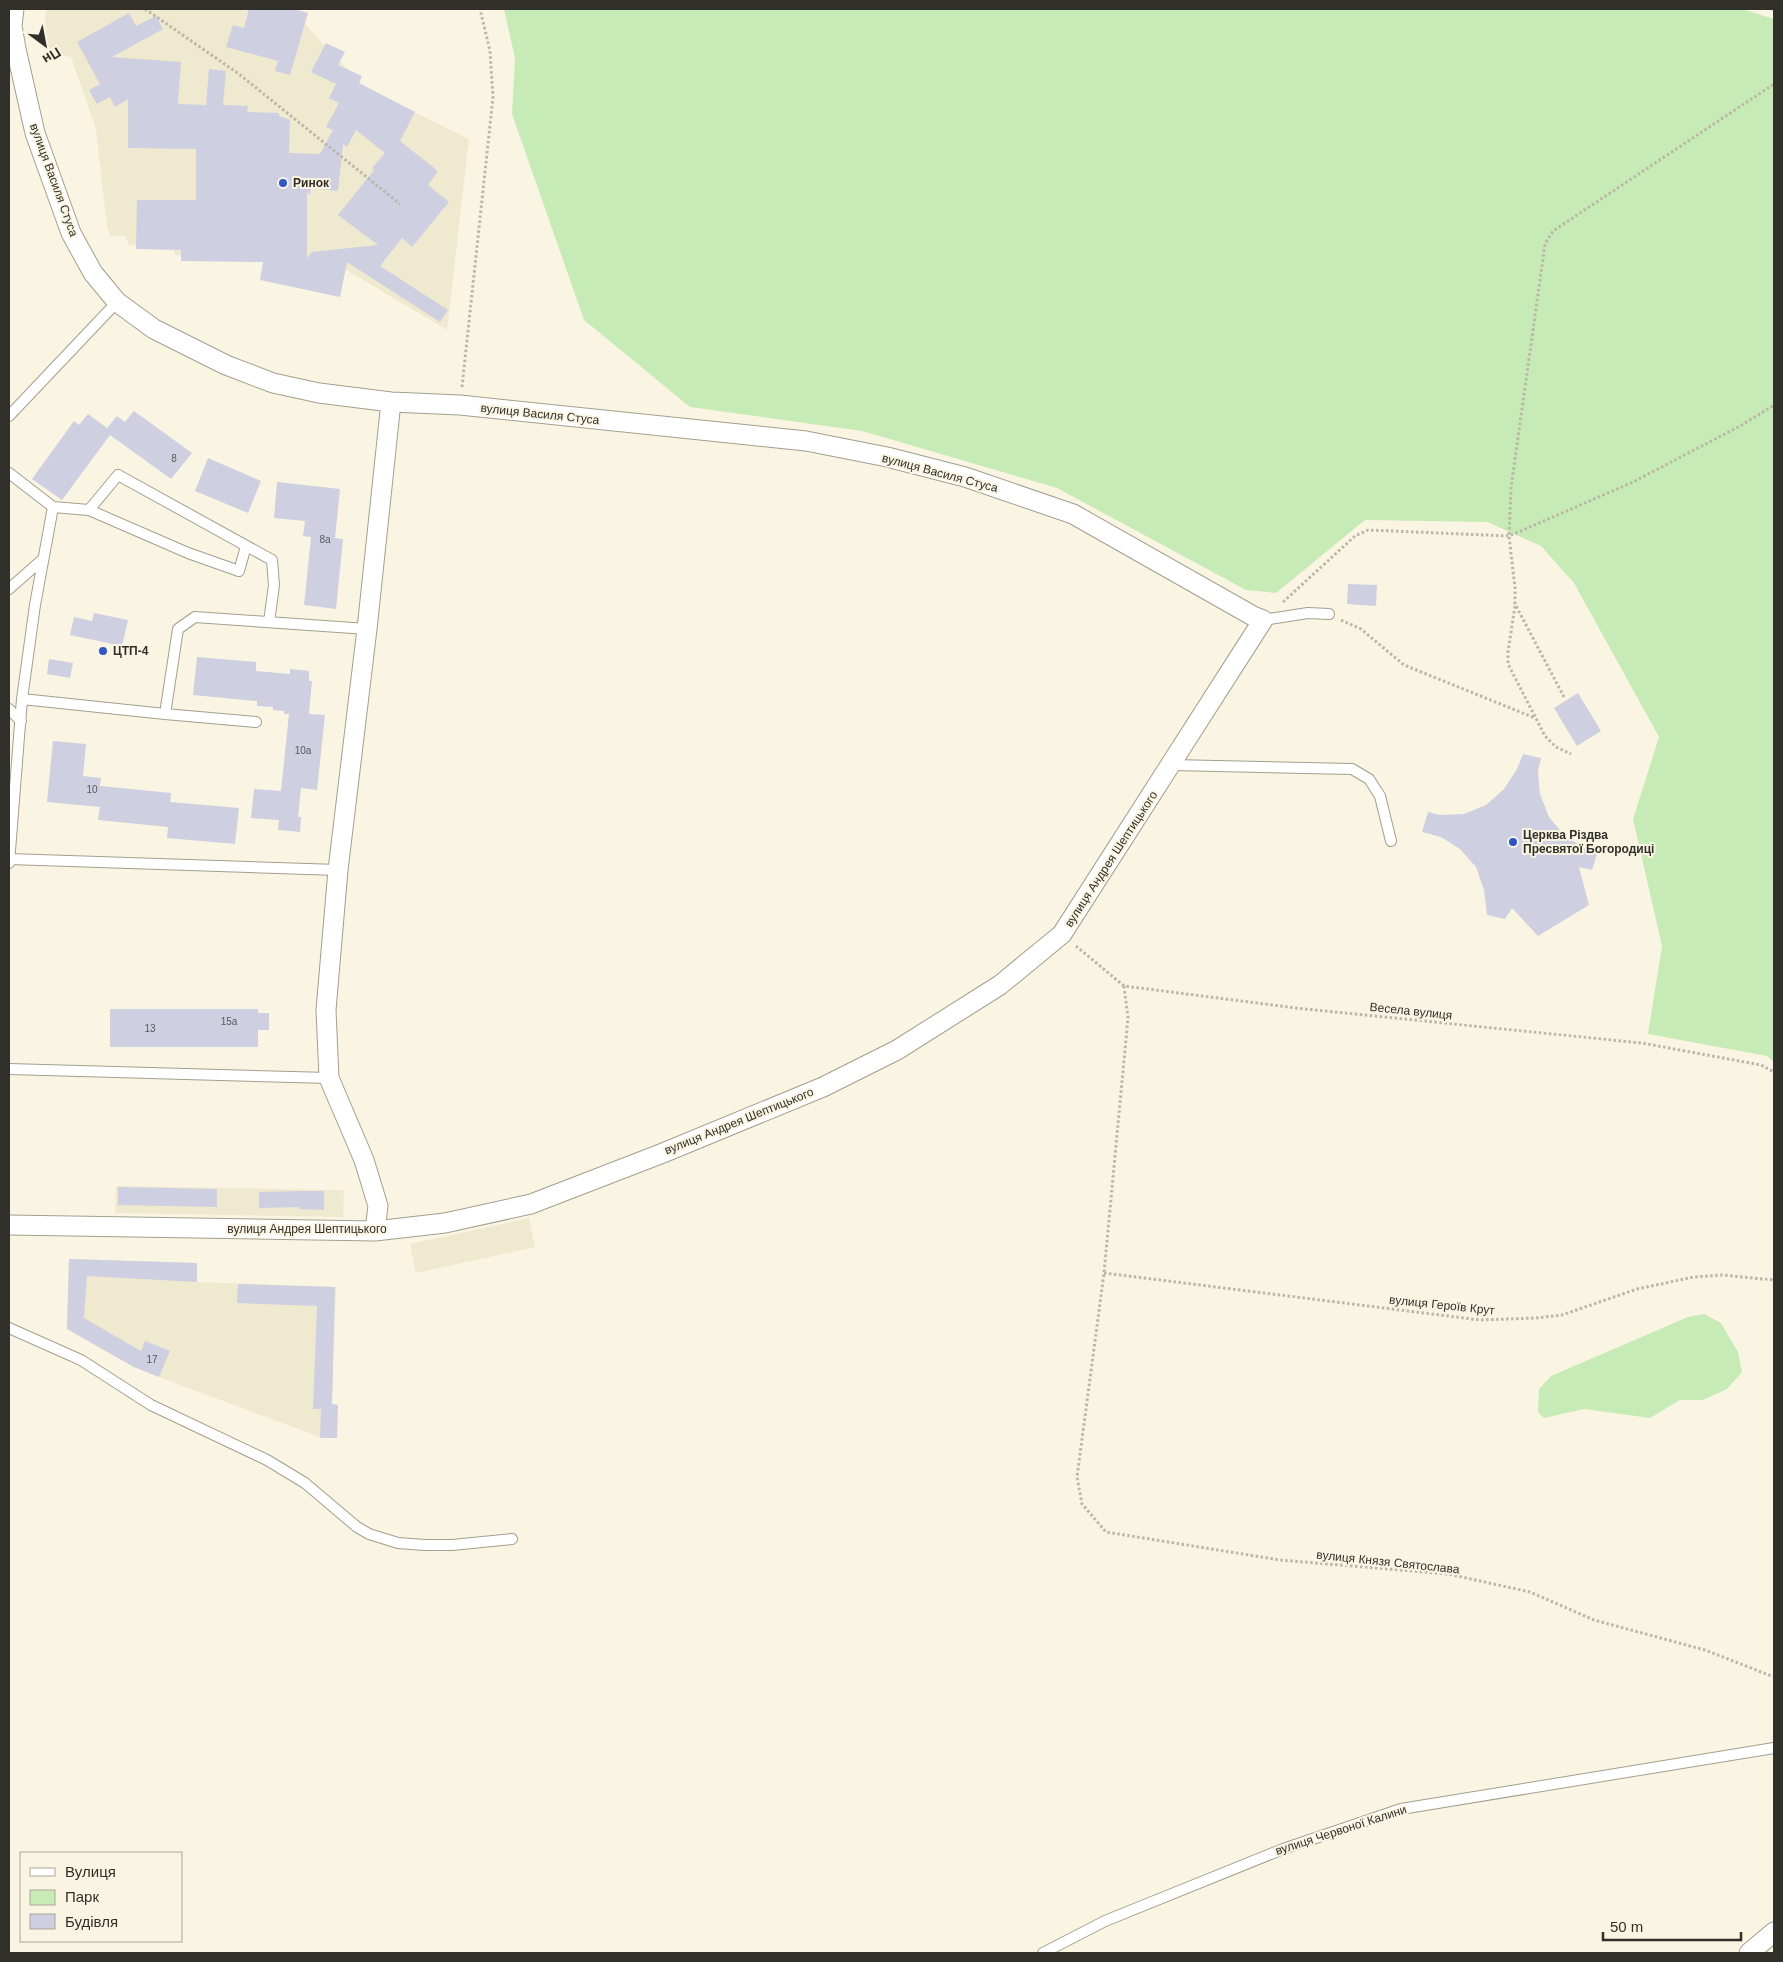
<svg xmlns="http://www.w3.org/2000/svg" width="1783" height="1962" font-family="Arial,sans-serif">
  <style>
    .built { fill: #efe9cf }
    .green { fill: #c7ebb6 }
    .building { fill: #cecfe0; fill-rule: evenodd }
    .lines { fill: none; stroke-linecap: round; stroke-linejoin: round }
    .service-casing { stroke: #a39f8e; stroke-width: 12 }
    .minor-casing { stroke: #a39f8e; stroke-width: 21 }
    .path { stroke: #bab6a8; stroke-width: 3; stroke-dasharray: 2.5 2.5; stroke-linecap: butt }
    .service { stroke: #fff; stroke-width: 10 }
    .minor { stroke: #fff; stroke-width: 19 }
    .poi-dot { fill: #3056c6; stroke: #faf5e3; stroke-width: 2 }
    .labels { text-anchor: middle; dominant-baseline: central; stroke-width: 4; stroke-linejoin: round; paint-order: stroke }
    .number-label { font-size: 10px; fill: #585757 }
    .street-label { font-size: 12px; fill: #312f29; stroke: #faf5e3 }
    .poi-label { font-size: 12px; font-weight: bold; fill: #312f29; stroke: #faf5e3; text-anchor: start }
  </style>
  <rect width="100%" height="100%" fill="#faf5e3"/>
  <path class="built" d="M47,9h244l73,78 105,52 -22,191 -104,-62 -11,-3 -88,-4 -69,-6 -2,-8 -44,-2 -4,-9h-14l-4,-9 -11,-98 -25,-72 -25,-4 -1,-36z
    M116,1186l228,4 -1,27 -228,-4z
    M529,1218l6,29 -119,26 -6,-29z
    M69,1259l128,4v19l139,5 -4,117 6,1 -1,33 -17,-1 -161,-60 -25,-10 -67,-38z"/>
  <path class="green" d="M504,9h1238l32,10v1043l-7,-6 -119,-22 14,-88 -29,-127 26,-82 -85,-154 -33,-37 -54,-24 -122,-2 -89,73 -30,-3 -189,-102 -195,-57 -172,-24 -106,-87 -72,-206 3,-56z
    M1704,1314l17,9 17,29 4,20 -15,17 -24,11h-23l-30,18 -66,-9 -40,9 -6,-6 1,-23 12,-13 137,-59z"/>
  <path class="building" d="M249,9h45l14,4 -18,62 -15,-4 3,-10 -52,-14 7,-22 11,3z
    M129,13l7,13 20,-10 7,13 -51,28 69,5 -3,42 28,1 3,-36 17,2 -3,34 25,1 -1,6 32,1v3l11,4 -1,33 31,1 13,-24 -7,-3 13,-24 -10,-5 7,-14 -25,-12 15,-29 19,9 -7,13 24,11 -3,7 56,29 -15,29 38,30 -10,14 21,17 -37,45 -10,-9 -22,28 68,44 -8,12 -93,-60 -7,35 -80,-17 3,-18 -82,-1v-11l-45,-1 1,-49h59v-51l-68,-1v-49l-13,8 -5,-10 -13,7 -8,-14 11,-6 -23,-42zM356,130l29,23 -13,15 2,2 -36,45 40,30 -66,7 -5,6v-66l3,3 1,-7 27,3 5,-47 4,3z
    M134,411l58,42 -21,26 -61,-44 -48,65 -30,-21 42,-58 5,4 9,-11 19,14 10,-12 8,6z
    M208,458l53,23 -13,32 -53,-22z
    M277,482l63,7 -5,49 8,1 -7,70 -32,-4 7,-68 -8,-1 2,-15 -31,-3z
    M1348,584l29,1 -1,21 -29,-2z
    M94,613l34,7 -6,26 -52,-11 4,-18 18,4z
    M197,657l59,5v9l34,3v-5l19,2v10h3l-3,33 16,1 -8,75 -16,-2 -3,29h3l-1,15 -22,-2 1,-10 -28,-2 3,-29 27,2 8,-77h-5v-3l-11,-1v-3l-16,-1v-5l-64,-6z
    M49,659l24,4 -3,15 -23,-4z
    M1578,693l23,38 -24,15 -23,-38z
    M53,741l33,3 -3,32 18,2 -1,8 71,7 -1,9 69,6 -4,36 -68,-6 1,-11 -70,-7 2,-13 -53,-5z
    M1523,754l18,4 -3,13 2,23 9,23 15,18 20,13 14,3 -6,19 -13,-3 10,38 -51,31 -26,-28 -7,11 -18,-4 -3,-25 -8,-23 -16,-18 -19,-12 -19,-5 6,-20 12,3 24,-1 22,-9 18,-16 13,-20z
    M110,1009h148v4h11v17h-11v17h-148z
    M118,1187l99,2v18l-99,-2z
    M299,1191h25v19l-25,-1v-2l-40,1v-16z
    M69,1259l128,4v19l-110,-6 -3,42 57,33 4,-10 25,10 -11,26 -25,-10 -67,-38z
    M238,1284l97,3 -3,117 6,1 -1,33h-17l1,-29h-8l4,-103 -80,-3z"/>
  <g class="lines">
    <defs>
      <path id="service" d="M9,416l108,-114
        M9,473l44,34 -18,98 -13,94 -13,164
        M53,507l36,3 29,-35 154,85 2,25 -5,37
        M89,510l99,43 51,18 7,-25
        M9,589l34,-30
        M1263,620l45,-7 21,1
        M22,699l143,15 91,8
        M9,709l12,12
        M165,714l13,-85 17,-12 172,12
        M1172,765l180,4 17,10 11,17 11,45
        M9,859l329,11
        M9,1069l320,9
        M9,1328l72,32 70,45 116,55 38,23 52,44 12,7 29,9 27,2h27l60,-6
        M1043,1953l62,-32 178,-72 118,-40 373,-61"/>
      <path id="minor" d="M9,1225l366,6 70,-8 86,-19 132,-51 160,-66 74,-37 103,-65 62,-51 201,-314 -10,-4 -180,-102 -108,-37 -78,-20 -81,-16 -346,-36 -69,-3 -72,-9 -46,-10 -47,-18 -72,-36 -37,-27 -24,-29 -22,-40 -36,-100 -19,-84 -4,-23 2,-17
        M375,1231l3,-25 -14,-46 -35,-82 -3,-68 12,-140 29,-241 24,-227
        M1749,1953l25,-21"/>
    </defs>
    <use href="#service" class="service-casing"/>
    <use href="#minor" class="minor-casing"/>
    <path class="path" d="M145,9l94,65 161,130
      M462,387l31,-290 -3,-46 -10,-42
      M1283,602l72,-66 13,-6 141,6 124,-54 107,-56 34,-21
      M1515,606l-7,46v12l37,72 11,11 15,7
      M1341,620l20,9 43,36 131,53
      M1564,697l-49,-93v-16l-6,-52 2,-48 34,-244 8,-13 221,-147
      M1076,946l48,40 180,23 338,34 119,22 13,7
      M1124,986l4,32 -24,255 -27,204 5,27 24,28 174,28 168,14 82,18 64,28 111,30 69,27
      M1104,1273l376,47 56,-2 26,-3 75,-26 57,-12 28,-2 52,5"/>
    <use href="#service" class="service"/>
    <use href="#minor" class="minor"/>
  </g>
  <g class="poi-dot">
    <circle cx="283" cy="183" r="5"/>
    <circle cx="103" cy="651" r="5"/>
    <circle cx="1513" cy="842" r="5"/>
  </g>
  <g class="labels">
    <g class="number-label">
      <text x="174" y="458">8</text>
      <text x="325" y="539">8а</text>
      <text x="303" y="750">10а</text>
      <text x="92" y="789">10</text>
      <text x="229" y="1021">15а</text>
      <text x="150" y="1028">13</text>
      <text x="152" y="1359">17</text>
    </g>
    <g class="street-label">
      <text transform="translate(54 180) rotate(70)">вулиця Василя Стуса</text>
      <text transform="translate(540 414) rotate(6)">вулиця Василя Стуса</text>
      <text transform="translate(940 473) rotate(15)">вулиця Василя Стуса</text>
      <text transform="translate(1111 859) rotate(-57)">вулиця Андрея Шептицького</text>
      <text transform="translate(1411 1011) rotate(6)">Весела вулиця</text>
      <text transform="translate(739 1121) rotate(-22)">вулиця Андрея Шептицького</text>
      <text x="307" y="1229">вулиця Андрея Шептицького</text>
      <text transform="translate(1442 1305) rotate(6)">вулиця Героїв Крут</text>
      <text transform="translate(1388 1562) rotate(6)">вулиця Князя Святослава</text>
      <text transform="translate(1341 1830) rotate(-18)">вулиця Червоної Калини</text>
    </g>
    <g class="poi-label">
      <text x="293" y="183">Ринок</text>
      <text x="113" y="651">ЦТП-4</text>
      <text x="1523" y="835">Церква Різдва<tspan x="1523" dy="14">Пресвятої Богородиці</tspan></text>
    </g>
  </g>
  <rect width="1783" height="1962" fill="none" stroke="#312f29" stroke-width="20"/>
  <rect x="20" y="1852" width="162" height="90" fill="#faf5e3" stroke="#aaa699"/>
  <rect x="30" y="1868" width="25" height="8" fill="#ffffff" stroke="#aaa699"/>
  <text x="65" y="1877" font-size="15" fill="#312f29">Вулиця</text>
  <rect x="30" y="1890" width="25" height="15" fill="#c7ebb6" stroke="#aaa699"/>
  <text x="65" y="1902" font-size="15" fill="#312f29">Парк</text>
  <rect x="30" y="1914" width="25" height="15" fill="#cecfe0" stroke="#aaa699"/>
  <text x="65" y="1927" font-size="15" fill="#312f29">Будівля</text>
  <g transform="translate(45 45) rotate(148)" stroke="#faf5e3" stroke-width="4" paint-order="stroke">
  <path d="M0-4L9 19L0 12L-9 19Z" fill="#312f29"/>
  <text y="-8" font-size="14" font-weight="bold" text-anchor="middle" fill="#312f29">Пн</text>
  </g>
  <path d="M1603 1932v8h138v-8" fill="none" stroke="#312f29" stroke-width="2.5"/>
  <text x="1610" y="1932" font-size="15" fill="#312f29" stroke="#faf5e3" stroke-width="4" paint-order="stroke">50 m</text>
</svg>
